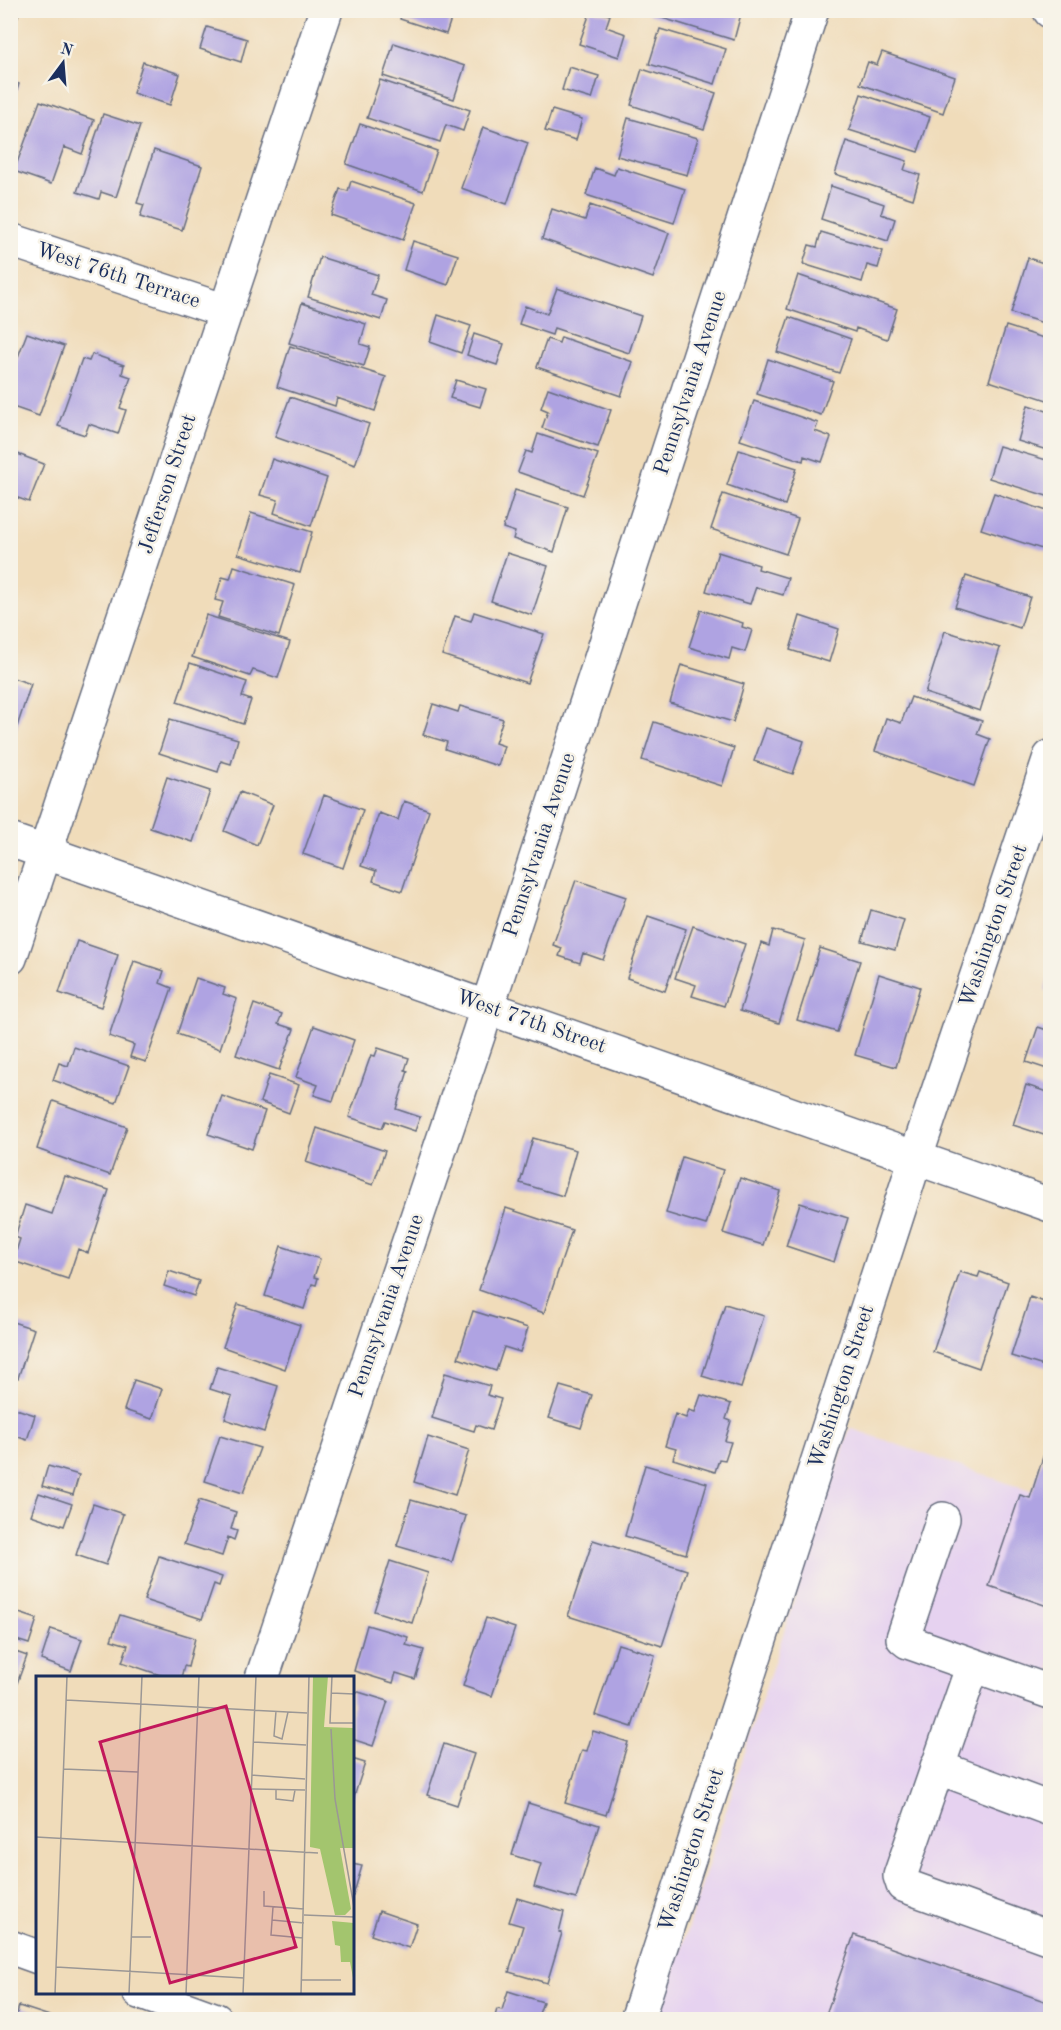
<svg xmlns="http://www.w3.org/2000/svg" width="1061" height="2030" font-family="'Old Standard TT',serif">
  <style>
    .built { fill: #e6d2f0 }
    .building { fill: #afa3e2 }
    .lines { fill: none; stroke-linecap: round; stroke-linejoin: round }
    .minor-casing { stroke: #666c7e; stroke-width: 36 }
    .minor { stroke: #fff; stroke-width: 33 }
    .labels { text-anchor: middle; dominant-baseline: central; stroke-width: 5; stroke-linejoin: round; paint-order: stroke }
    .street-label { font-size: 21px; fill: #1b2f5e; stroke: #f7f3e8 }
    .inset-road { fill: none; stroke: #9b9795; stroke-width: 1.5 }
    .view { fill: #c2185b; fill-opacity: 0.15; stroke: #c2185b; stroke-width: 3 }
    .inset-edge { fill: none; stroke: #1b2f5e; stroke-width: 3 }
  </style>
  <rect width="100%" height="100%" fill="#f7f3e8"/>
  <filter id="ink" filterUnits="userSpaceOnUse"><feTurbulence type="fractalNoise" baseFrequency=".0167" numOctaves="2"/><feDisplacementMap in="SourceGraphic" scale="12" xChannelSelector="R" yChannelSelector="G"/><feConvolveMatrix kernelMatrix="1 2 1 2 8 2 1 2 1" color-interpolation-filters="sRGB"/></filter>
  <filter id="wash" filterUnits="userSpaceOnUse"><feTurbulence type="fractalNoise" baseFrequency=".008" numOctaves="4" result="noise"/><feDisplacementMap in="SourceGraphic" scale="24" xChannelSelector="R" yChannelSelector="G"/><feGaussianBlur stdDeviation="1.35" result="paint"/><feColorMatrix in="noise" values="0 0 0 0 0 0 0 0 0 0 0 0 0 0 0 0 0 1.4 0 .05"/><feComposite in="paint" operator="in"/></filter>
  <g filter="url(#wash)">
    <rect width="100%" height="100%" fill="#f0dcba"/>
    <path class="built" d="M850,1428l200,70v521l-392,1z"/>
    <g id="blocks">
      <path class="building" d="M10,10h10l-9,26h-1z
        M402,10h52l-8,24 -46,-15z
        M591,10l19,5 -4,12 20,7 -7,23 -40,-13z
        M650,10h92l-8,30 -85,-26z
        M207,27l40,12 -6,23 -41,-13z
        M660,29l66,20 -11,35 -66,-20z
        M394,43l71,23 -11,33 -71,-23z
        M882,52l73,25 -12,36 -83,-29 8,-22 9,3z
        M143,62l37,12 -10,31 -37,-12z
        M569,67l30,9 -7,23 -30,-9z
        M642,69l74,24 -12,36 -73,-24z
        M380,80l90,30 -7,21 -17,-6 -6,17 -73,-24z
        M10,81l9,3 -8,24h-1z
        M861,94l69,23 -12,35 -69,-22z
        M40,101l54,19 -12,34 -18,-7 -13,37 -37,-13z
        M552,110l30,9 -6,21 -31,-9z
        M103,114l37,12 -24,71 -15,-5 -2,7 -22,-7z
        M628,118l70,20 -11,37 -70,-19z
        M360,124l77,27 -14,40 -77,-27z
        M483,127l45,16 -21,61 -46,-16z
        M846,141l61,20 -3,9 16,5 -7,24 -78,-25z
        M154,150l48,16 -20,64 -42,-13 4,-12 -7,-2z
        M617,167l68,22 -11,34 -88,-28 9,-27 19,7z
        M351,181l65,22 -13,37 -72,-25 9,-26 8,2z
        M831,186l53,18 -3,10 14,5 -7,22 -67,-22z
        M590,205l79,28 -16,45 -111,-39 10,-30 33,11z
        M821,232l62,19 -5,17 -11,-3 -5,17 -59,-18 6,-19 8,2z
        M413,241l45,14 -10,30 -44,-15z
        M320,257l58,18 -7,20 16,5 -6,20 -73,-23z
        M1028,258l22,7v60l-39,-12z
        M798,275l99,34 -10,30 -31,-11 -1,4 -68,-23z
        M557,288l84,28 -12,37 -75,-25 -2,7 -33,-11 6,-18 22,8z
        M302,303l64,21 -6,20 10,3 -6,19 -75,-23z
        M438,315l33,11 -10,27 -31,-11z
        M789,317l62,22 -12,34 -62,-21z
        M1006,326l44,14v61l-61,-20z
        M27,333l37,13 -25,70 -29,-10v-28z
        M474,334l30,10 -7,21 -30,-10z
        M561,337l72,25 -12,34 -84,-29 10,-28 12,4z
        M290,346l96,31 -11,34 -38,-13 -2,8 -58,-19z
        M92,354l32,11 -2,9 9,3 -11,31 6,2 -8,24 -29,-10 -4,11 -27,-9 24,-67 7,2z
        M768,359l65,22 -12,34 -64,-21z
        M456,380l30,9 -6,18 -30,-9z
        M548,388l63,22 -13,37 -56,-19 6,-17 -7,-3z
        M290,397l79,27 -14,41 -80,-28z
        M754,401l64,22 -3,8 16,6 -9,25 -18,-6 -1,5 -63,-21z
        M1028,405l22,7v39l-32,-10z
        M538,434l60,20 -15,41 -65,-23 8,-21 6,2z
        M999,446l51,15v36l-61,-19z
        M739,450l58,18 -12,37 -58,-20z
        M10,451l34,13 -15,38 -19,-7z
        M272,459l55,19 -16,48 -37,-13 4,-13 -18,-5z
        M515,490l53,17 -14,45 -41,-13 2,-7 -12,-4z
        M994,493l56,19v31l-2,8 -67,-22z
        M723,494l75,25 -12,35 -75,-25z
        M251,513l61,19 -12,41 -62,-19z
        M718,552l41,13 -1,4 30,9 -5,17 -27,-8 -6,17 -44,-13z
        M507,553l41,13 -16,49 -41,-14z
        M234,566l61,19 -16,51 -61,-19 5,-15 -8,-2 7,-23 8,2z
        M966,576l64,21 -10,31 -65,-21z
        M701,610l42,13 -1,4 10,3 -7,22 -13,-4 -3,11 -40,-12z
        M474,612l70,22 -17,49 -85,-28 13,-39 16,5z
        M206,615l84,27 -12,36 -25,-8 -3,6 -58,-19z
        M800,616l39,13 -10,33 -39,-12z
        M945,631l55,17 -20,63 -55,-18z
        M190,663l57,19 -5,15 9,3 -8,24 -66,-22z
        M681,665l63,19 -11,38 -63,-19z
        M10,677l21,7 -20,61h-1z
        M911,697l71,24 -5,13 13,5 -16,47 -99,-35 11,-33 15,5z
        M433,704l25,8 2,-6 43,13 -8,24 9,3 -6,20 -53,-17 2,-7 -24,-7z
        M170,719l68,20 -7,25 -10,-3 -3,11 -59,-19z
        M654,722l80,26 -12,38 -80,-26z
        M766,728l38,13 -11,33 -39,-13z
        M167,777l43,14 -17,51 -43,-14z
        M240,792l33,13 -16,40 -33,-14z
        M324,795l39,15 -20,58 -40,-14z
        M404,801l25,9 -27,81 -29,-10 3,-10 -15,-5 18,-53 19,7z
        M576,880l50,17 -23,63 -20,-7 -3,10 -21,-7 3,-8 -9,-3z
        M871,910l33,10 -9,30 -33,-9z
        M648,916l38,13 -21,62 -38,-13z
        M693,926l52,18 -21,62 -32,-10 4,-11 -21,-7z
        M773,930l32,10 -26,83 -39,-12 21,-68 8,3z
        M77,941l41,14 -17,52 -42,-14z
        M820,948l40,13 -23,71 -40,-12z
        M134,961l30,10 -4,12 12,5 -26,74 -16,-5 4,-12 -25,-9z
        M879,974l41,13 -24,80 -41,-12z
        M1050,974v18l-5,-2z
        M196,978l29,10 -2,6 14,5 -17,50 -43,-15z
        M254,1004l28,10 -4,10 16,5 -15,41 -43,-15z
        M1050,1022v48l-24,-8 12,-35 9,3z
        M314,1026l40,14 -21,61 -19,-6 4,-10 -22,-8z
        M74,1047l55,19 -13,37 -63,-23 6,-17 9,3z
        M378,1048l31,10 -4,12 3,1 -12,38 24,8 -5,14 -30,-10 -3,7 -33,-11 22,-62 4,1z
        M269,1075l30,10 -10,28 -29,-11z
        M1026,1085l24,8v44l-37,-12z
        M222,1096l43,15 -13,38 -44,-15z
        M53,1101l74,26 -17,48 -73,-26z
        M317,1128l68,23 -12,34 -67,-23z
        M533,1138l43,12 -13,46 -43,-13z
        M682,1157l41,13 -17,55 -40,-12z
        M65,1176l44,14 -21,63 -10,-4 -10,30 -55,-18 7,-22 -5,-2 10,-32 27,9z
        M740,1178l40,13 -17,54 -40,-12z
        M800,1203l48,15 -14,44 -48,-16z
        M506,1208l66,22 -28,83 -65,-23z
        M281,1246l39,13 -6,18 4,1 -2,7 -4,-1 -8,25 -39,-13z
        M169,1271l30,10 -5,15 -30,-10z
        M960,1272l18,5 2,-5 28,10 -29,86 -46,-16z
        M1030,1297l20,7v64l-39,-12z
        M238,1304l62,21 -15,44 -62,-22z
        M725,1304l39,12 -23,72 -39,-12z
        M473,1311l55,17 -8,24 -16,-5 -8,24 -38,-13z
        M10,1321l24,8 -16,49 -8,-2z
        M217,1367l61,19 -14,46 -39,-13 7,-23 -22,-7z
        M445,1373l45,13 -3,9 14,4 -10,31 -15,-5 -2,6 -42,-13z
        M134,1380l28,9 -10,30 -28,-9z
        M560,1386l32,9 -11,33 -32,-10z
        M701,1395l30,9 -5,15 5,2 -6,20 6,1 -6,18 -6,-1 -4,13 -42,-13 3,-10 -11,-3 10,-32 11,4 3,-8 6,2z
        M10,1407l25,8 -8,25 -17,-6z
        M1050,1435v172l-61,-21 31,-91 10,3z
        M220,1436l40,12 -17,45 -38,-12z
        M428,1437l41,13 -14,45 -41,-13z
        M645,1465l62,18 -21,71 -61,-18z
        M48,1466l31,9 -6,20 -31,-9z
        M39,1493l33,11 -8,22 -33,-11z
        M199,1500l37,12 -5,17 6,2 -3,9 -6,-3 -6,19 -38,-12z
        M411,1500l55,16 -14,46 -55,-16z
        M93,1504l30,10 -17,51 -30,-10z
        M593,1540l94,30 -25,76 -94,-30z
        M159,1556l63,21 -3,9 -5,-2 -12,35 -58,-19z
        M390,1561l38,12 -16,50 -38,-12z
        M10,1610l27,9 -8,25 -19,-6z
        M120,1615l75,23 -7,29 -4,-1 -3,12h-12l-47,-16 6,-17 -17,-5z
        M486,1618l29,10 -23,68 -29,-10z
        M367,1625l41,12 -2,8 18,5 -9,29 -19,-6 -3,10 -39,-12z
        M51,1629l31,10 -11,32 -30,-11z
        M618,1644l37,11 -23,72 -37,-12z
        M10,1650l17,6 -15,41 -2,-1z
        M352,1690l36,11 -15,45 -21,-7z
        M593,1731l35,11 -22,73 -41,-12 17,-53 5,1z
        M444,1744l30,10 -17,51 -30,-10z
        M352,1759l13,4 -12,37h-1z
        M528,1803l71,22 -23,74 -42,-12 7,-23 -29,-9z
        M352,1864l10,2 -9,30h-1z
        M517,1898l47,14 -5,20 3,1 -15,50 -38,-11 14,-46 -14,-4z
        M379,1911l38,13 -8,24 -38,-13z
        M854,1935l196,68v17h-226z
        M508,1991l35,11 -6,18h-43l3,-11 5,1z
        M19,2006l40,13 -1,1h-43z"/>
    </g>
  </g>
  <g filter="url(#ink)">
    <use href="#blocks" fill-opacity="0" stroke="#666c7e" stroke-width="1.5"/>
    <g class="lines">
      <defs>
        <path id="minor" d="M1050,10v1
          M10,240l216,71
          M10,840l1040,365
          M10,958l316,-948
          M943,1519l-40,119 5,4 142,50
          M973,1665l-73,211 3,9 147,53
          M262,1678l217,-645 333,-1023
          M937,1767l113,42
          M10,1947l28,10
          M139,1992l77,28
          M637,2020l279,-863 134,-400"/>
      </defs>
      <use href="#minor" class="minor-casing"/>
      <use href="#minor" class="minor"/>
    </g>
  </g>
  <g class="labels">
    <g class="street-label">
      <text transform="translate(118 276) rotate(18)">West 76th Terrace</text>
      <text transform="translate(691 383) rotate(-72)">Pennsylvania Avenue</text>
      <text transform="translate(168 484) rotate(-72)">Jefferson Street</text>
      <text transform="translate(540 845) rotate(-72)">Pennsylvania Avenue</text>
      <text transform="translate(994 926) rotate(-71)">Washington Street</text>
      <text transform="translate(531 1022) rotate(19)">West 77th Street</text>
      <text transform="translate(387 1306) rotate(-71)">Pennsylvania Avenue</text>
      <text transform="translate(842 1387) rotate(-72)">Washington Street</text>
      <text transform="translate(692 1850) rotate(-72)">Washington Street</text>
    </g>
  </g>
  <g transform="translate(36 1676)">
    <rect width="318" height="318" fill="#f0dcba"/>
    <path d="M277,0h15l-4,51 30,1v120h-14l11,61 -6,6h-10l-15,-66 -10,-2zM296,245l22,2v60l-4,-21h-9l-1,-16 -5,-1z" fill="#a3c56e"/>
    <path class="inset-road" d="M296,0l-2,47h24M295,17l23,1M30,24l241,13M240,35l-2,25 8,3 6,-27M295,53l4,70 19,108M217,66l53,3M27,93l75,3M216,99l53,4M215,113l54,1M240,114v9l17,2 2,-11M0,161l282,16M228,215v15l40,3M237,231l-2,28 32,3M268,239l50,2M236,244l32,3M95,261h20M20,291l188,11M266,304h39M19,318l12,-318M93,318l13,-318M150,318l13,-318M207,318l13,-318M265,318l8,-318"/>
    <path class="view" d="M190,30l70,241 -126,36 -70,-241z"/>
    <rect width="318" height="318" class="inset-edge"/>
  </g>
  <rect width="1061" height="2030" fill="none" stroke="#f7f3e8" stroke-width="36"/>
  <g transform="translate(63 63) rotate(16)" stroke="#f7f3e8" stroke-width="4.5" paint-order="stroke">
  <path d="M0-4.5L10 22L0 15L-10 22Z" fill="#1b2f5e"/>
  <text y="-9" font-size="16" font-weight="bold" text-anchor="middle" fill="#1b2f5e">N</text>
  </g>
</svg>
